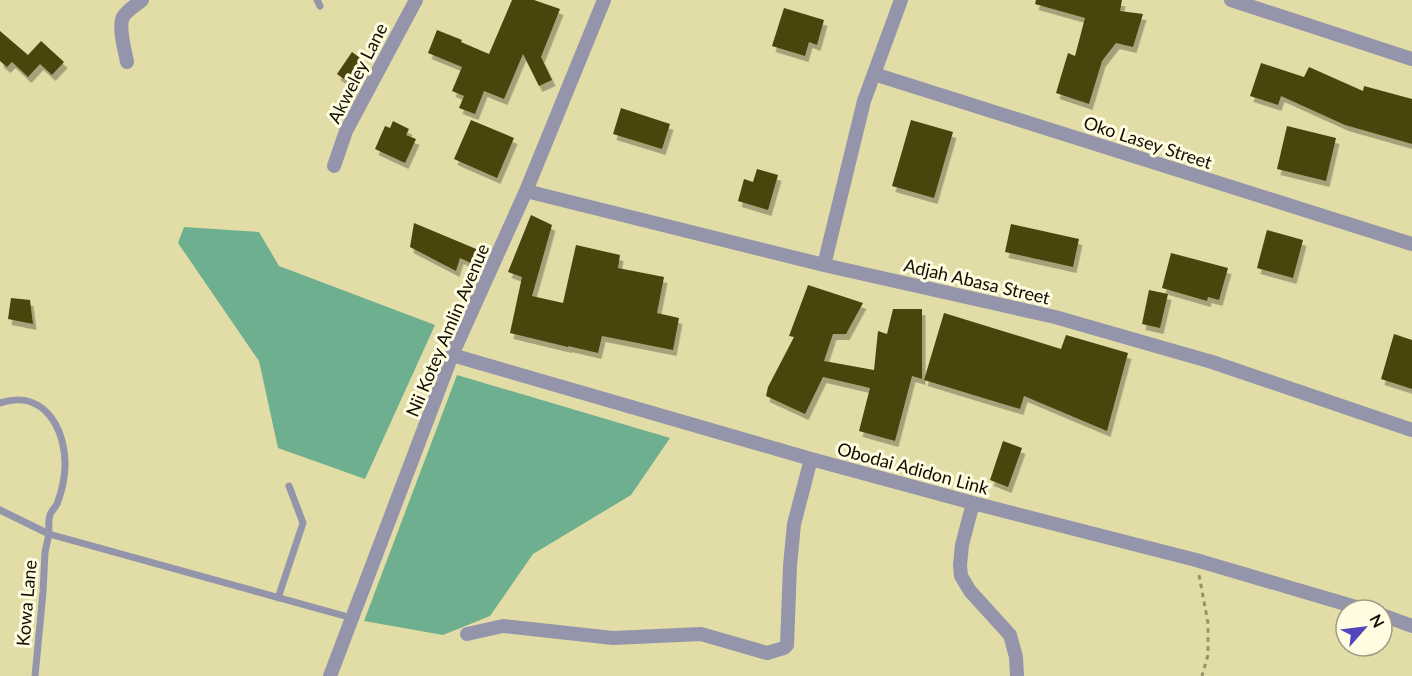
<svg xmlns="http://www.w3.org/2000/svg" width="1412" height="676" font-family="Lato,sans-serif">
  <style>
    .forest { fill: #6daf8f }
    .building { fill: #4a440f; filter: url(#shadow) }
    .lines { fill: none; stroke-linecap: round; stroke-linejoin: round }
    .path { stroke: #969169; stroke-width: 3; stroke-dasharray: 4.5 4.5; stroke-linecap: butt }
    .lane { stroke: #9495ab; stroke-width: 7 }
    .street { stroke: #9495ab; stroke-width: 14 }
    .labels { text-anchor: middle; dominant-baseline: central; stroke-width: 6; stroke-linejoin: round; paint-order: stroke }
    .street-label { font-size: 18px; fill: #110e00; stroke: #fffce1 }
  </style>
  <defs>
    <filter id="shadow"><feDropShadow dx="3.5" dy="6" stdDeviation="0" flood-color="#0004"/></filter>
  </defs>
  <rect width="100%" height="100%" fill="#e2dca6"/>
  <path class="forest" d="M184,227l75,5 20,34 156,59 -70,154 -87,-31 -19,-87 -81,-118z
    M457,375l213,63 -39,57 -98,59 -43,62 -47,19 -79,-14z"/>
  <path class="building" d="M512,0h22l26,9 -19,48 11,23 -13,6 -16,-32 -19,45 -20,-8 -9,23 -16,-6 5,-12 -12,-5 10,-24 -34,-14 9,-23 25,10 -1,2 28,12z
    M1036,0h86l-2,11 23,3 -10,33 -17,-4 -14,18 -13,43 -33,-11 12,-40 7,3 10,-38 -50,-14z
    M784,8l40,12 -7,25 -8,-3 -4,14 -33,-10z
    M0,31l28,24 13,-14 23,21 -12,13 -12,-11 -12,13 -16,-15 -5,5 -7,-6z
    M352,52l15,11 -15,22 -15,-11z
    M1261,63l43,14 5,-10 54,24 1,-5 48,13v45l-67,-19 -64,-29 -3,9 -28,-9z
    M621,108l49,16 -8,25 -49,-15z
    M471,120l43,18 -17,40 -43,-19z
    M911,120l42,12 -19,66 -42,-12z
    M393,121l16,8 -3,6 10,4 -11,24 -30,-14 10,-23 5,2z
    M1287,126l49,12 -10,43 -49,-12z
    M757,169l21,6 -10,35 -30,-9 6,-22 9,3z
    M531,215l21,10 -20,71 31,7 13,-58 44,10 -2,13 46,9 -7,36 22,5 -6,32 -71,-14 -4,17 -30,-7v1l-58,-14 12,-56 -14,-5z
    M414,223l67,28 -6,14 -15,-7 -4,13 -46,-24z
    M1011,224l68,15 -6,28 -68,-15z
    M1267,230l36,10 -10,38 -36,-10z
    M1171,253l57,15 -9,32 -11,-3 -1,4 -45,-13z
    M808,285l55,18 -17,31h-13l-9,27 50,9 4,-39 9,3 6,-25h29v70l-10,-3 -17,65 -36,-10 11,-43 -47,-11 -18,37 -39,-18 2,-9 26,-50 -5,-1z
    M1149,290l19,4 -8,34 -18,-4z
    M11,298l19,2 3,24 -25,-5z
    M944,313l117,36 5,-14 62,18 -21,78 -83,-35 -4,13 -96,-29z
    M1394,334l18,6v49l-31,-10z
    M1003,441l19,7 -14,39 -18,-7z"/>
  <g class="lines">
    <path class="path" d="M1199,575l9,48v32l-6,21"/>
    <path class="lane" d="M317,0l3,6
      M0,403c48,-16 70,34 64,74 -1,8 -4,19 -7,27 -2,4 -6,7 -7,11 -2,6 -1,13 -1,19l303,84
      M0,510l49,24 -4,18 -2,40 -8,84
      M278,598l25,-75 -14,-37"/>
    <path class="street" d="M1231,0l181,59
      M127,62c-2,-11 -9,-35 -4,-45 4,-7 13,-12 19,-17
      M874,74l538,170
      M334,166l12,-35 70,-131
      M526,191l298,74 231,52 157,45 200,68
      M824,265l40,-164 37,-101
      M452,355l359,104 162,44 223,57 170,50
      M973,503l-11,42 -2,20 1,11 9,15 40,44 6,22 1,19
      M1382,615l30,11
      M467,634l36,-8 110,12 88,-4 66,19 17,-5 3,-3 3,-79 4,-42 17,-65
      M330,676l122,-321 74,-164 78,-191"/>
  </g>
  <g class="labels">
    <g class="street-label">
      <text transform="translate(357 73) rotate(-63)">Akweley Lane</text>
      <text transform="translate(1148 142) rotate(18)">Oko Lasey Street</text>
      <text transform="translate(977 281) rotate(13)">Adjah Abasa Street</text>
      <text transform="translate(447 330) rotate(-67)">Nii Kotey Amlin Avenue</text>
      <text transform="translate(913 468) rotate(15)">Obodai Adidon Link</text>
      <text transform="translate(26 603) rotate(-85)">Kowa Lane</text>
    </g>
  </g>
  <g transform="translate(1364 628) rotate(62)"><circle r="28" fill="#fffce1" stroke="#a09d87" stroke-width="1.5"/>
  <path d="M0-4.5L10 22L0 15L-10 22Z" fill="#5346bd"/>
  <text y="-9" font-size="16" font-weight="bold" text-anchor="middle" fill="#110e00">N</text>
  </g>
</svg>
